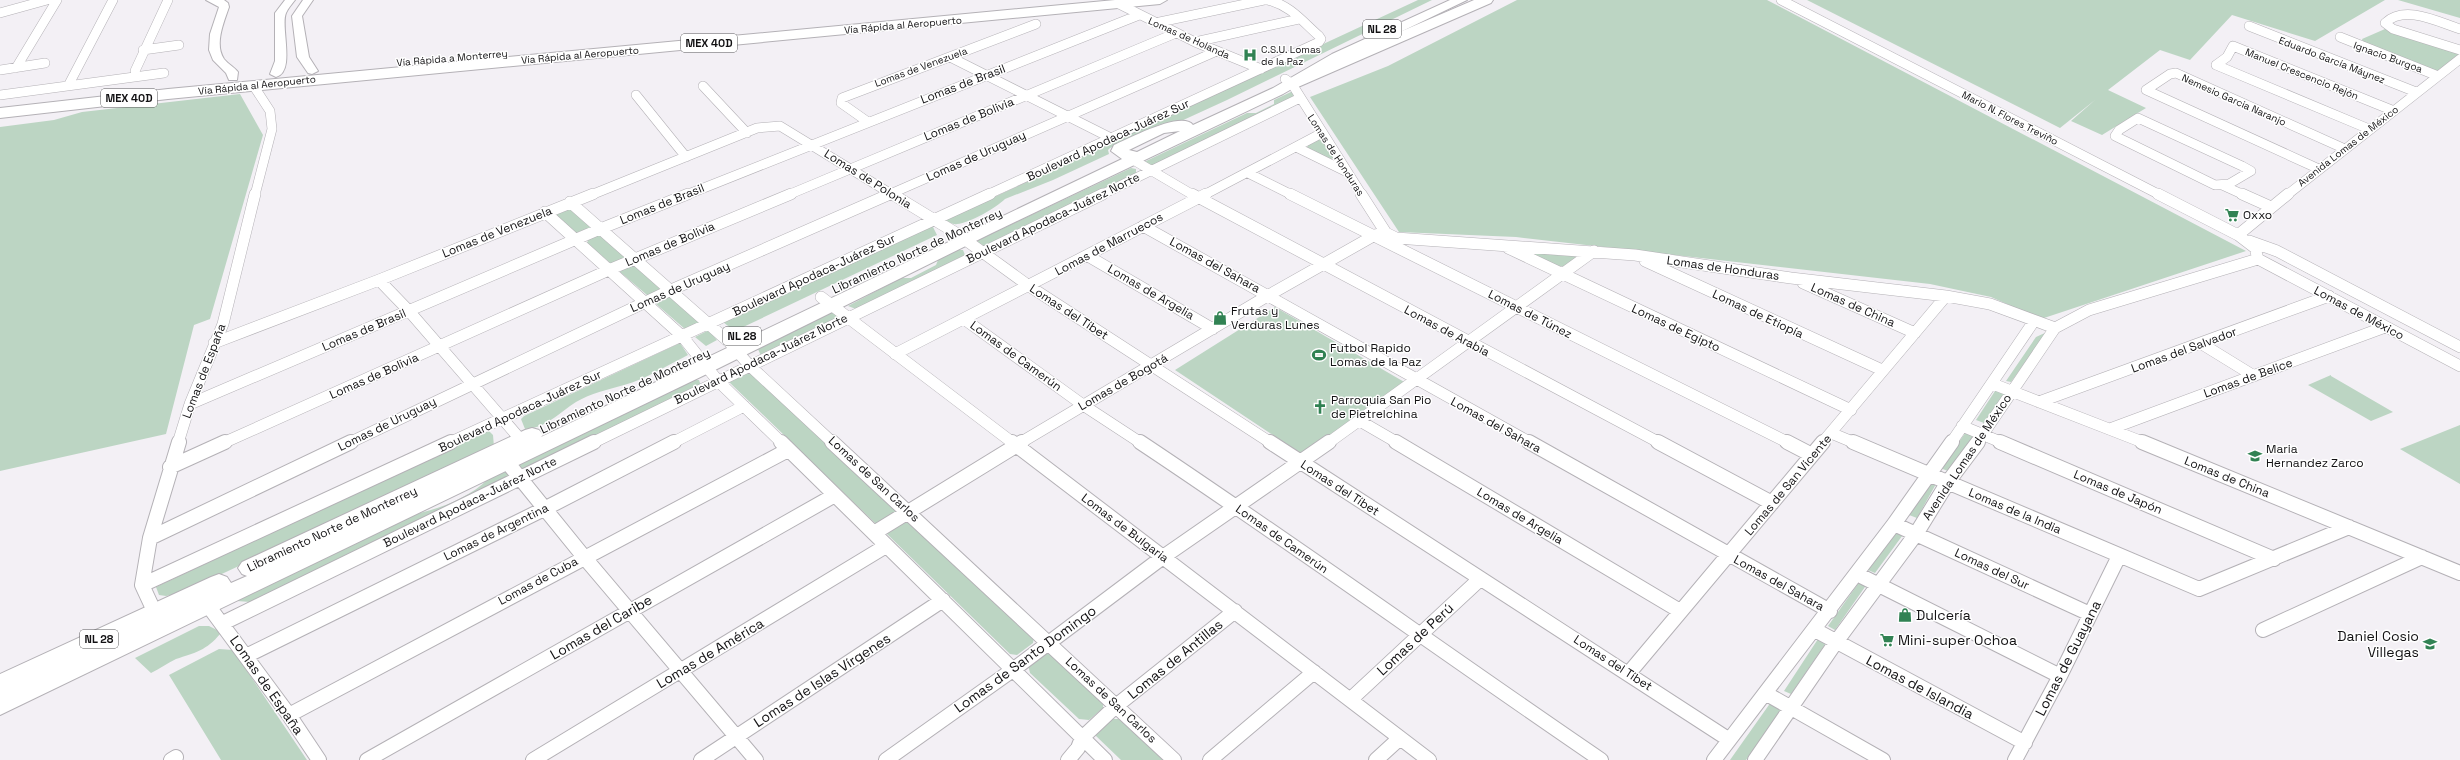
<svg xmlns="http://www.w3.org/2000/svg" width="2460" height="760" font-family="'Space Grotesk',sans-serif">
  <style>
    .green { fill: #bcd5c3 }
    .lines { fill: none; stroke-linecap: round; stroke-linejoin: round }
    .minor-far2-casing { stroke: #b4b1b6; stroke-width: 10 }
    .minor-far1-casing { stroke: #b4b1b6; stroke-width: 12 }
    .minor-casing { stroke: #b4b1b6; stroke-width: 16 }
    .tertiary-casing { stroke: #b4b1b6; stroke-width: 2 }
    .primary-casing { stroke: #b4b1b6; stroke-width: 2 }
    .motorway-casing { stroke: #b4b1b6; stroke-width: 2 }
    .minor-far2 { stroke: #fff; stroke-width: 9 }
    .minor-far1 { stroke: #fff; stroke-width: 11 }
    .minor { stroke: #fff; stroke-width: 14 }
    .tertiary { fill: #fff; fill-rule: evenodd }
    .primary { fill: #fff; fill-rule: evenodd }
    .motorway { fill: #fff; fill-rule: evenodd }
    .labels { text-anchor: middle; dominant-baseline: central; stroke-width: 3; stroke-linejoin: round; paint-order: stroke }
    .far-street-label { font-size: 10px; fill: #121113; stroke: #fff }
    .far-poi-label { font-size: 10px; fill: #121113; stroke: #fff; text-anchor: start }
    .shield { fill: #fff; stroke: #59585a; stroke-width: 1 }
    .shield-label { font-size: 11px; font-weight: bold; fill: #121113 }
    .street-label { font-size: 12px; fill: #121113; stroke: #fff }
    .poi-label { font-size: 12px; fill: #121113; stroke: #fff; text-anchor: start }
    .near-poi-label { font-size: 14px; fill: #121113; stroke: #fff; text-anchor: start }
    .near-street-label { font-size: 14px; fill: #121113; stroke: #fff }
  </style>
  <rect width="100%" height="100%" fill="#f3f0f5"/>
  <path class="green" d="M1418,0h14l-205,100 -48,22 -18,2 -51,24 -2,2 1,4 -56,26 -48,19c-9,9 -35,24 -48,25 -4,1 -8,-2 -12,-4z
    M1517,0h250l479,251 -205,68 -50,-22 -61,-13 -414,-47 -117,-5 -89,-135 78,-31z
    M1807,0h578l-70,41 -83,-26 -42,45 -30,-10 -52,40 38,18 -44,27 -31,-14 24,-21 -35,28z
    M2398,0h62v18z
    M2385,29l75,23v4l-22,16 -74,-27 -2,-6z
    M1293,91l1,8 -139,66h-6l-5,-3 103,-49h9l18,-9v-4z
    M240,94l23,41 -53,184 -16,6 -28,109 -166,37v-344l54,-7 28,-8z
    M1318,139h3l14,19 -4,1 -23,-10 -1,-4z
    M1131,168l5,1v5l-151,73 -9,-6z
    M572,207l22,19 -18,7 -22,-19z
    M932,225l5,10 -198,94h-7l-9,-7z
    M598,235h8l23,20 -12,8h-7l-23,-20 2,-5z
    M958,250h5l2,5 -109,54 -8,-3 53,-28h10l25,-13 2,-5z
    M1582,251l-14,16 -10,-1 -30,-13z
    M631,264l7,1 26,22 -12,8h-5l-27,-23 2,-4z
    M668,296h5l28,25 -15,9 -31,-27z
    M1275,307l131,76 -103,72 -128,-85z
    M830,313h5l2,5 -76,38 -3,-7z
    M709,330l8,10 -11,6 -11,-9z
    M2047,332l-36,50 -5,-1 30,-44z
    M680,343l8,12c-20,10 -42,24 -64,30 -17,5 -33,8 -48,17 -16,10 -31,27 -51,27l-4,-10 3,-3z
    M751,371l149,139 -24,14 -148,-143z
    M2331,375v1l62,36 -22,9 -63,-36z
    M695,380h4l2,6 -451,216 -13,-1 175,-86c26,-6 56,-16 76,-36z
    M1997,388l9,4 -22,31 -8,-3z
    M2460,425v59l-60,-35z
    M488,430l5,5 1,12 -313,146 -15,3 -7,-1 -3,-8z
    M1966,432l8,4 -26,35 -8,-3z
    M1929,481l7,3 -19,34 -8,-3z
    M908,520l126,117 -1,6 -16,12 -7,-1 -124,-121z
    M1896,529l9,3 -30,41 -7,-3z
    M1860,581l7,3 -32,46 -7,-4z
    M199,626h10l8,4 3,4c-13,16 -25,19 -44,25 -8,4 -17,10 -25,14l-16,-15z
    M1818,639l8,4 -35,51 -7,-3z
    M219,649l14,1 74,110h-86l-52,-85z
    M1049,652l54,51v5l-14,12 -10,-1 -49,-46 -2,-8z
    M1771,702l12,7 -37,51h-16z
    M1113,719h8l44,41h-44l-25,-24v-5z"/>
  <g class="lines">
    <defs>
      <path id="minor-far2" d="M1781,0l379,195
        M1119,4l76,38 66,27
        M0,13l47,-13
        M1155,23l109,-23
        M2249,26l167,66
        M2460,29c-22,-7 -55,-25 -75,-6l8,6 67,21
        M2340,37l98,39
        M1195,42l104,-23
        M143,50l36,-5
        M950,57l161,81
        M2216,65l11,-8 6,-11 161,65
        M2216,65l153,64
        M16,68l41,-68
        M0,70l45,-7
        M135,71l33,-71
        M1285,79l7,5 70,111
        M68,86l45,-86
        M703,86l44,47
        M0,95l164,-22
        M636,95l50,62
        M2138,118l104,48 9,5 -22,13 -14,1 -100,-49 4,-6z
        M868,122l-27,-19 1,-5 194,-74
        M1296,147l51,25
        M1125,155l68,40
        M2319,169l-173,-79 24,-16 6,-1 169,76
        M1248,173l44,22
        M2222,185l22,10
        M255,195l17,-66 -2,-18 -15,-23 3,-3
        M591,195l166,-67 23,-2 113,69
        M686,195l453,-180
        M788,195l388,-162
        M888,195l329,-144
        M987,195l332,-153 2,-3 -2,-3c-16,-14 -29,-31 -51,-36
        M1101,195l199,-97
        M1204,195l118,-62
        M2287,195l173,-136"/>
      <path id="minor-far1" d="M892,194l64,39 73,53 242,157
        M1192,194l468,249
        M1290,194l499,249
        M1361,194l25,39
        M2158,194l80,41 17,13 3,11
        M2242,194l29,13
        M570,202l159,140 20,23 84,78
        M545,212l137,124 36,45 64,62
        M1143,226l388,217
        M2238,235l50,-41
        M2249,241l28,10 183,96
        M1508,248l343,162
        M1088,256l125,73
        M2258,259l202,107
        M1645,261l237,109
        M379,280l30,31 112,129
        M1803,283l112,50
        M821,297l192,146
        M964,319l119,86 58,38
        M214,343l165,-63 214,-86
        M2202,344l52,32
        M895,354l311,-160
        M1993,384l152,59
        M2039,402l290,-106
        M190,404l410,-175 88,-35
        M1360,421l38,22
        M1962,426l41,17
        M2110,429l275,-102
        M1831,433l24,10
        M178,443l12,-39 33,-80 32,-130
        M223,443l388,-174 180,-75
        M349,443l322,-153 219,-96
        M449,443l541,-249
        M592,443l511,-249
        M672,443l72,-37
        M1020,443l249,-148 106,-60 11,-2 10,5 239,17 156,23 155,18 44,8 65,24
        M1328,443l266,-192
        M1822,443l124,-147
        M1951,443l83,-122
        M1977,443l78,-115 34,-18 169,-51"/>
      <path id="minor" d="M781,442l324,318
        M832,442l342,318
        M1012,442l417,318
        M1140,442c155,103 307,213 461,318
        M1270,442l458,297
        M1396,442l284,169
        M1529,442l301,169
        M1658,442l114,61
        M1787,442l25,13
        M1853,442l346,147 150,-62
        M2000,442l274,117
        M2142,442l318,131
        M507,462l77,95 172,203
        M170,467l55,-25
        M1894,524l196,90
        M874,533l148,-91
        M150,538l201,-96
        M1857,574l203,102
        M142,585l309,-143
        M204,600l85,115 30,45
        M155,613l-13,-28 8,-47 29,-96
        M223,623l371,-181
        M1815,630l210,113
        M2263,630l159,-73
        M246,656l300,-148 128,-66
        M1629,673l194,-231
        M1765,693l118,67
        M1351,699l129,-120
        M289,715l499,-265
        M171,760l5,-3
        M367,760l468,-265
        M533,760l353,-214
        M701,760l242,-160
        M886,760l128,-91 149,-112 166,-115
        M1068,760l10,-12 4,-10 34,-32 119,-95
        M1210,760l104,-88
        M1376,760l24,-22
        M1714,760l180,-236 58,-82
        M1755,760l81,-118 80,-108 32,-52 30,-40
        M2015,760l45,-84 59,-120"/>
      <path id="tertiary" d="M206,0h18l4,3 1,4c-5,15 -15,37 -5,52 4,5 10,8 14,13l-1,8h-8l-3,-7 -13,-13 -4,-10 1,-16 9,-27z
        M285,0h10c-3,4 -7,8 -9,13 -6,13 10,59 -10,64l-6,-3 5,-13v-48z
        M303,0h10l-11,16 7,41 9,14 -6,3 -4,-1 -11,-16 -5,-41z"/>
      <path id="primary" d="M1450,0h17l-125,60 -59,34 -291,139 -279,138 -713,344v-41l211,-97 8,-3 8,3 4,6 16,-7 -5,-2 -4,-6 4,-6 283,-132 7,-2 7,2 4,5 -2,2 581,-278 -11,-8 3,-6c14,-6 68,-35 79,-20l80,-37 59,-34zM1180,131l-43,21 -8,-2 35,-17z"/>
      <path id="motorway" d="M1115,0h52l-7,4 -992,95 -168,19v-10l168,-19z
        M1474,0h19l-2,3 -193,84 -6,2 -8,-5 2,-3z"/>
    </defs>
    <use href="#minor-far2" class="minor-far2-casing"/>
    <use href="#minor-far1" class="minor-far1-casing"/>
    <use href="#minor" class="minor-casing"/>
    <use href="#tertiary" class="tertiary-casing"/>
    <use href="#primary" class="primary-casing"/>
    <use href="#motorway" class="motorway-casing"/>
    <use href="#minor-far2" class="minor-far2"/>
    <use href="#minor-far1" class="minor-far1"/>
    <use href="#minor" class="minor"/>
    <use href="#tertiary" class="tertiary"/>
    <use href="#primary" class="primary"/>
    <use href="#motorway" class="motorway"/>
  </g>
  <defs>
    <symbol id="hospital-bare" viewBox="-9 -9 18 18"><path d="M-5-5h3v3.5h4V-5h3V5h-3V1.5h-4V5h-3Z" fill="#318253" stroke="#fff" stroke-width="2.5" paint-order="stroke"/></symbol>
    <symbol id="supermarket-bare" viewBox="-9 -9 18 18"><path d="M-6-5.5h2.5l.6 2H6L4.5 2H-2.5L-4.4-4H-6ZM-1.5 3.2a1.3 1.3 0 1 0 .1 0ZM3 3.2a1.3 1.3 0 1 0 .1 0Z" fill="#318253" stroke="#fff" stroke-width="2.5" paint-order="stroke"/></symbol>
    <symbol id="shop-bare" viewBox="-9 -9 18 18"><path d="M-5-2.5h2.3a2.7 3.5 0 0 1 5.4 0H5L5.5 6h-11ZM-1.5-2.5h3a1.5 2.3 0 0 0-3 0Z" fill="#318253" stroke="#fff" stroke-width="2.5" paint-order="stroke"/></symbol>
    <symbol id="stadium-bare" viewBox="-9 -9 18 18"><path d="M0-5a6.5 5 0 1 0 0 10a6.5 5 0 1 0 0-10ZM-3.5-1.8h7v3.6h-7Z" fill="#318253" stroke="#fff" stroke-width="2.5" paint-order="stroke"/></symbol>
    <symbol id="church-bare" viewBox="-9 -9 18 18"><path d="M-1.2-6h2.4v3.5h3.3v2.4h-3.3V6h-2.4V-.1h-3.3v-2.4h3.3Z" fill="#318253" stroke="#fff" stroke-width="2.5" paint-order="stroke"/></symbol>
    <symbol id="school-bare" viewBox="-9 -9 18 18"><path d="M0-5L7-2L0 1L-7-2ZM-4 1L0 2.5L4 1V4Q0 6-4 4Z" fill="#318253" stroke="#fff" stroke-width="2.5" paint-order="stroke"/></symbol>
  </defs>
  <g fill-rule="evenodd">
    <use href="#hospital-bare" x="1240" y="45" width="20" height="20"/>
    <use href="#supermarket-bare" x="2222" y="205" width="20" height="20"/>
    <use href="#shop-bare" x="1210" y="308" width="20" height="20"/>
    <use href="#stadium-bare" x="1309" y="345" width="20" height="20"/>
    <use href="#church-bare" x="1310" y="397" width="20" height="20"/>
    <use href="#school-bare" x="2245" y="446" width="20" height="20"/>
    <use href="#shop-bare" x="1895" y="605" width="20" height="20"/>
    <use href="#supermarket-bare" x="1877" y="630" width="20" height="20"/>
    <use href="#school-bare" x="2420" y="634" width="20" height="20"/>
  </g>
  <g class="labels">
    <g class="far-street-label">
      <text transform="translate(903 25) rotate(-5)">Vía Rápida al Aeropuerto</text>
      <text transform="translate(1189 38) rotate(24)">Lomas de Holanda</text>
      <text transform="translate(580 55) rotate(-5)">Vía Rápida al Aeropuerto</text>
      <text transform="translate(2388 57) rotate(20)">Ignacio Burgoa</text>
      <text transform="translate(452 58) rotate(-5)">Vía Rápida a Monterrey</text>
      <text transform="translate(2332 60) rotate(21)">Eduardo García Máynez</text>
      <text transform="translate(921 67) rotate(-20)">Lomas de Venezuela</text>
      <text transform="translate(2302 74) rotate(22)">Manuel Crescencio Rejón</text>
      <text transform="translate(257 85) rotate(-6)">Vía Rápida al Aeropuerto</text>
      <text transform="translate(2234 100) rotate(24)">Nemesio Garcia Naranjo</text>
      <text transform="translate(2010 118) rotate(27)">Mario N. Flores Treviño</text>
      <text transform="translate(2348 146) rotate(-38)">Avenida Lomas de México</text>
      <text transform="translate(1336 155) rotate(57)">Lomas de Honduras</text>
    </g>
    <g class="far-poi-label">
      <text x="1261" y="49">C.S.U. Lomas<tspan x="1261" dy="12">de la Paz</tspan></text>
    </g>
    <g class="shield">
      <rect x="1363" y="20" width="38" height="18" rx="3"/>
      <rect x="681" y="34" width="56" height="18" rx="3"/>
      <rect x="101" y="89" width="56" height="18" rx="3"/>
      <rect x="723" y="327" width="38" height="18" rx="3"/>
      <rect x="80" y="630" width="38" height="18" rx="3"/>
    </g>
    <g class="shield-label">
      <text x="1382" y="29">NL 28</text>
      <text x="709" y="43">MEX 40D</text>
      <text x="129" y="98">MEX 40D</text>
      <text x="742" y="336">NL 28</text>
      <text x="99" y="639">NL 28</text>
    </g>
    <g class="street-label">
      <text transform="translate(963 84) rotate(-21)">Lomas de Brasil</text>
      <text transform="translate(969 119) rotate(-22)">Lomas de Bolivia</text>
      <text transform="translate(1108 140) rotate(-25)">Boulevard Apodaca-Juárez Sur</text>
      <text transform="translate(976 156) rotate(-24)">Lomas de Uruguay</text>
      <text transform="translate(868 179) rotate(32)">Lomas de Polonia</text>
      <text transform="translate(662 204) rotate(-22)">Lomas de Brasil</text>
      <text transform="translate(1053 218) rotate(-26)">Boulevard Apodaca-Juárez Norte</text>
      <text transform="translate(497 232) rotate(-22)">Lomas de Venezuela</text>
      <text transform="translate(670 244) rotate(-23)">Lomas de Bolivia</text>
      <text transform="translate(1109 244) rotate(-28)">Lomas de Marruecos</text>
      <text transform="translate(917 251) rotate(-25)">Libramiento Norte de Monterrey</text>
      <text transform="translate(1215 265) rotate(29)">Lomas del Sahara</text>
      <text transform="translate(1723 268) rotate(8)">Lomas de Honduras</text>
      <text transform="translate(814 275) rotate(-25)">Boulevard Apodaca-Juárez Sur</text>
      <text transform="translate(680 287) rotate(-24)">Lomas de Uruguay</text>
      <text transform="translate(1151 292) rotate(30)">Lomas de Argelia</text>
      <text transform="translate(1853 305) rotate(24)">Lomas de China</text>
      <text transform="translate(1069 312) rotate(33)">Lomas del Tíbet</text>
      <text transform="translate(2359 313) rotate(28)">Lomas de México</text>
      <text transform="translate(1530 314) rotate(27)">Lomas de Túnez</text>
      <text transform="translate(1758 314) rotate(25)">Lomas de Etiopía</text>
      <text transform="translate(1676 328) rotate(25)">Lomas de Egipto</text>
      <text transform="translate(364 330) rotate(-23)">Lomas de Brasil</text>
      <text transform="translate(1447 331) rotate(28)">Lomas de Arabia</text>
      <text transform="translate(2184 350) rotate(-20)">Lomas del Salvador</text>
      <text transform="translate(1016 356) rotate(36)">Lomas de Camerún</text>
      <text transform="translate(761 359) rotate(-26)">Boulevard Apodaca-Juárez Norte</text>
      <text transform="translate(204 371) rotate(-69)">Lomas de España</text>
      <text transform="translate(374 376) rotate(-24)">Lomas de Bolivia</text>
      <text transform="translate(2248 378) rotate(-20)">Lomas de Belice</text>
      <text transform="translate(1123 382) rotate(-30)">Lomas de Bogotá</text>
      <text transform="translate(625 391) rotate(-25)">Libramiento Norte de Monterrey</text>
      <text transform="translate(520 411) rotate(-25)">Boulevard Apodaca-Juárez Sur</text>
      <text transform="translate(387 424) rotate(-26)">Lomas de Uruguay</text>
      <text transform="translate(1496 425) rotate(29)">Lomas del Sahara</text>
      <text transform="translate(1967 457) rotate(-56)">Avenida Lomas de México</text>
      <text transform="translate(2227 477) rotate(22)">Lomas de China</text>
      <text transform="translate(874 479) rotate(43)">Lomas de San Carlos</text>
      <text transform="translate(1788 485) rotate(-50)">Lomas de San Vicente</text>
      <text transform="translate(1340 488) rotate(33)">Lomas del Tíbet</text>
      <text transform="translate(2118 492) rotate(23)">Lomas de Japón</text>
      <text transform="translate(470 502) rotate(-26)">Boulevard Apodaca-Juárez Norte</text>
      <text transform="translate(2015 511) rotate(23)">Lomas de la India</text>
      <text transform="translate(1520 516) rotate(31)">Lomas de Argelia</text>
      <text transform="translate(1125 528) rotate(37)">Lomas de Bulgaria</text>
      <text transform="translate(332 529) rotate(-25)">Libramiento Norte de Monterrey</text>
      <text transform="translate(496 532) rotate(-26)">Lomas de Argentina</text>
      <text transform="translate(1282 539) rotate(35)">Lomas de Camerún</text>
      <text transform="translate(1992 569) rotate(25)">Lomas del Sur</text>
      <text transform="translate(538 581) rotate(-28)">Lomas de Cuba</text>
      <text transform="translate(1779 583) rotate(29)">Lomas del Sahara</text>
      <text transform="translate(1613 663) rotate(33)">Lomas del Tíbet</text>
      <text transform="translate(1111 700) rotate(43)">Lomas de San Carlos</text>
    </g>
    <g class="poi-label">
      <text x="2243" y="215">Oxxo</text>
      <text x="1231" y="311">Frutas y<tspan x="1231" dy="14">Verduras Lunes</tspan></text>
      <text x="1330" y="348">Futbol Rapido<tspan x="1330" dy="14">Lomas de la Paz</tspan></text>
      <text x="1331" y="400">Parroquia San Pio<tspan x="1331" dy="14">de Pietrelchina</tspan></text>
      <text x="2266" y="449">Maria<tspan x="2266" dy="14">Hernandez Zarco</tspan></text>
    </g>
    <g class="near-poi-label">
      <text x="1916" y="615">Dulcería</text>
      <text x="2419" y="636" text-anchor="end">Daniel Cosio<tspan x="2419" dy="16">Villegas</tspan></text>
      <text x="1898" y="640">Mini-super Ochoa</text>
    </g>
    <g class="near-street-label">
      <text transform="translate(601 627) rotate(-30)">Lomas del Caribe</text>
      <text transform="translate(1415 639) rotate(-43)">Lomas de Perú</text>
      <text transform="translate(710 653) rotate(-31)">Lomas de América</text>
      <text transform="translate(2068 658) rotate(-63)">Lomas de Guayana</text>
      <text transform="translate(1025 659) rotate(-36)">Lomas de Santo Domingo</text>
      <text transform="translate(1175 659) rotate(-39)">Lomas de Antillas</text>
      <text transform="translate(822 680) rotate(-33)">Lomas de Islas Vírgenes</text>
      <text transform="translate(267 685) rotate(55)">Lomas de España</text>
      <text transform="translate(1920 687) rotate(28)">Lomas de Islandia</text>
    </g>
  </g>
</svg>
